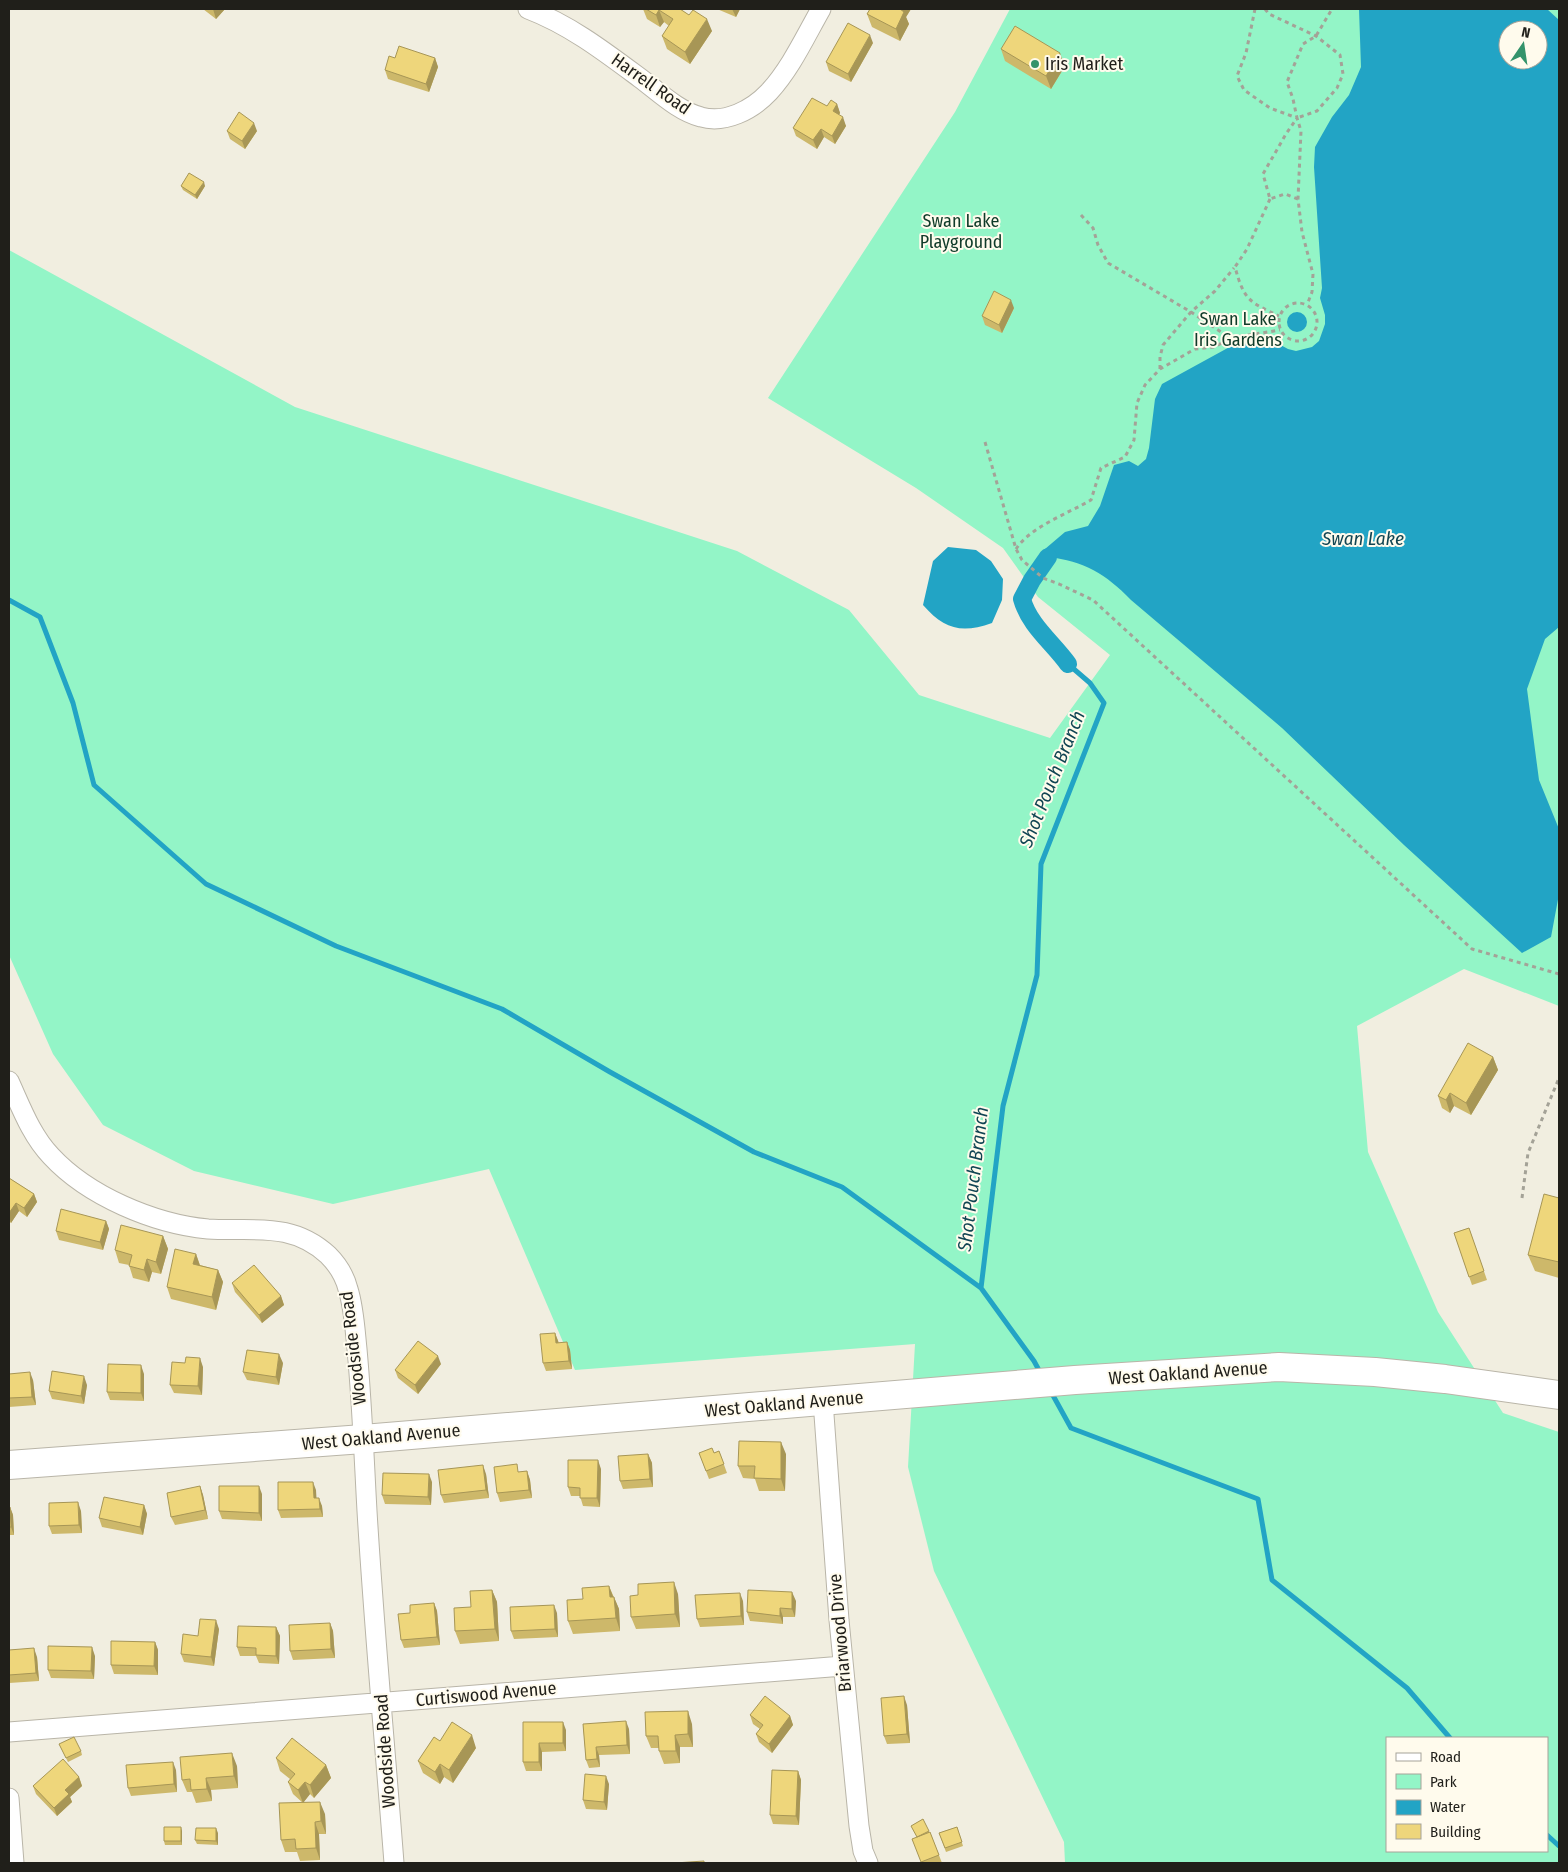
<svg xmlns="http://www.w3.org/2000/svg" width="1568" height="1872" font-family="'Fira Sans Condensed',sans-serif">
  <style>
    .green { fill: #93f5c7; fill-rule: evenodd }
    .water { fill: #22a4c5; fill-rule: evenodd }
    .lines { fill: none; stroke-linecap: round; stroke-linejoin: round }
    .stream { stroke: #22a4c5; stroke-width: 5 }
    .canal { stroke: #22a4c5; stroke-width: 18 }
    .street-casing { stroke: #b9b5a8; stroke-width: 21 }
    .secondary-casing { stroke: #b9b5a8; stroke-width: 30 }
    .path { stroke: #a4a297; stroke-width: 3; stroke-dasharray: 4 4; stroke-linecap: butt }
    .street { stroke: #fff; stroke-width: 19 }
    .secondary { stroke: #fff; stroke-width: 28 }
    .wall { fill: #cdb86a }
    .shaded-wall { fill: #a79656 }
    .building { fill: #eed67b; stroke: #a79656 }
    .poi-dot { fill: #34936b; stroke: #fffbed; stroke-width: 2 }
    .labels { text-anchor: middle; dominant-baseline: central; stroke-width: 4; stroke-linejoin: round; paint-order: stroke }
    .poi-label { font-size: 18px; fill: #201f1a; stroke: #fffbed; text-anchor: start }
    .street-label { font-size: 18px; fill: #201f1a; stroke: #fffbed }
    .park-label { font-size: 18px; fill: #0f3b29; stroke: #fffbed }
    .water-label { font-size: 19px; font-style: italic; fill: #114553; stroke: #fffbed }
  </style>
  <rect width="100%" height="100%" fill="#f1eee0"/>
  <path class="green" d="M1010,9h549v997l-95,-37 -107,57 11,126 70,160 65,101 56,19v431h-494l-1,-21 -130,-271 -26,-104 7,-123 -340,26 -86,-201 -156,35 -139,-33 -91,-46 -50,-71 -44,-99v-705l286,157 442,144 112,59 70,85 131,43 60,-83 -72,-58 -35,-49 -87,-60 -148,-90 187,-286zM1508,30h30v30h-30zM1387,1738h160v113h-160z"/>
  <path class="water" d="M1359,9h188l12,11v607l-14,12 -18,50 12,91 20,49v65l-8,43 -29,16 -118,-108 -122,-117 -151,-128c-25,-26 -47,-39 -83,-43l-3,-8 20,-17 23,-6 12,-20 14,-41 15,-4 9,5 8,-7 3,-11 6,-49 7,-15 73,-40 40,-2 13,7 8,2 16,-4 7,-6 6,-17v-9l-5,-17 2,-10 -8,-121 1,-20 17,-30 17,-22 12,-28zM1508,30h30v30h-30z
    M1287 322a10 10 0 1 1 20 0a10 10 0 1 1-20 0Z
    M948,547l28,3 15,11 12,18 -1,21 -10,23c-31,11 -48,6 -69,-18l10,-44z"/>
  <g class="lines">
    <path class="stream" d="M9,600l31,17 33,86 21,82 112,99 130,62 166,63 108,63 144,80 88,35 139,101 53,73 7,13
      M981,1288l22,-182 34,-131 4,-111 63,-161 -14,-20 -22,-19
      M1050,1390l21,38 187,71 14,81 135,108 43,50
      M1547,1835l12,11"/>
    <path class="canal" d="M1048,557l-16,23 -10,19c7,26 31,44 46,65"/>
    <defs>
      <path id="street" d="M528,9c42,16 77,43 112,69 19,14 38,33 61,39 24,7 51,-7 68,-25 22,-24 36,-55 52,-83
        M9,1081c12,26 22,54 42,75 37,40 103,68 157,73 45,3 83,-8 120,26 9,9 17,22 20,34 6,19 7,41 9,60 5,54 7,108 10,162 7,117 18,235 27,352
        M823,1401l16,219 20,206 4,25 5,12
        M9,1732l834,-66
        M9,1798l5,65"/>
      <path id="secondary" d="M9,1465l354,-26 712,-59 204,-13 96,5 70,7 114,16"/>
    </defs>
    <use href="#street" class="street-casing"/>
    <use href="#secondary" class="secondary-casing"/>
    <path class="path" d="M1255,9l-9,44 -9,23 7,14 26,18 27,10 4,13 -3,68 4,33 11,42 -1,18 -5,13
      M1265,9l4,5 47,22 24,19 3,19 -6,14 -20,23 -20,7
      M1270,199l-23,50 -12,18c9,33 14,35 44,49
      M1298,199l-13,-5 -15,5 -7,-25 23,-40 11,-16 -4,-19 -6,-17 16,-38 13,-8 16,-27
      M1081,215l12,13 5,17 10,18 83,49 39,26
      M1279 322a19 19 0 1 1 38 0a19 19 0 1 1-38 0Z
      M1160,369v-12l3,-12 28,-33 24,-21 19,-23
      M985,442l31,107 6,11 21,18 16,6 34,16 379,349 87,25
      M1016,549c14,-22 53,-36 75,-49l10,-32 24,-11 9,-17 3,-37 8,-18 15,-16 35,-20 20,-2 15,-9 50,-8
      M1522,1198l6,-45 31,-75"/>
    <use href="#street" class="street"/>
    <use href="#secondary" class="secondary"/>
  </g>
  <path class="wall" d="M203,9h22l-9,10z
    M643,9h37l32,22 -22,33 -23,-15 -5,-13 7,-10 -5,-4 -4,5 -13,-8z
    M717,9h23l-4,8z
    M870,9h41l-5,8 3,7 -9,17 -28,-14 -5,-13z
    M873,43l-22,39 -22,-11 -3,-9z
    M1001,49l64,17 -14,23 -46,-28z
    M395,58h40l3,9 -9,25 -41,-13 -3,-9z
    M837,104l3,9 -1,2 7,11 -11,18 -11,-7 -7,12 -21,-13 -3,-8 34,-22z
    M227,131h30l-12,18 -15,-10z
    M181,186h24l-8,13 -14,-9z
    M1014,308l-12,25 -17,-8 -3,-9z
    M1493,1057l5,13 -27,45 -17,-9 -4,7 -8,-5 -4,-12z
    M9,1178l25,16 3,8 -10,15 -8,-6 -8,12 -2,-2z
    M1559,1198v80l-24,-7 -7,-16z
    M106,1221l3,8 -6,21 -44,-10 -3,-9z
    M1469,1228l18,52 -15,5 -18,-52z
    M163,1236l5,13 -7,25 -9,-2 -3,10 -16,-4 -4,-13 -10,-2 -4,-13z
    M196,1254l4,11 18,5 5,12 -7,28 -45,-11 -4,-12z
    M232,1283l49,13 3,9 -22,18 -27,-31z
    M555,1333l4,10 8,-1 3,8 2,19 -26,2 -3,-8z
    M283,1363l-4,22 -32,-5 -4,-8z
    M441,1364l-23,30 -20,-16 -3,-8z
    M203,1367l-1,28 -28,-2 -4,-8z
    M9,1374l24,6 3,25 -27,2z
    M144,1374v27l-34,-1 -3,-8z
    M87,1385l-3,19 -32,-5 -3,-8z
    M719,1451l8,22 -18,6 -10,-26h15z
    M648,1454l4,9 1,24 -30,2 -3,-8z
    M786,1454l-1,37h-26l-4,-12 -12,-1 -5,-12z
    M601,1469l-1,38 -17,-1 -3,-10h-9l-3,-9z
    M527,1471l3,9 2,18 -32,4 -3,-9 23,-21z
    M486,1474l3,24 -45,5 -3,-8z
    M432,1482l-1,23 -46,-1 -3,-9z
    M200,1486l3,9 5,24 -33,6 -4,-8z
    M316,1490v8l6,8 1,11 -42,1 -3,-8z
    M262,1494v27l-40,-2 -3,-8z
    M144,1505l3,9 -4,21 -41,-8 -3,-9z
    M9,1507h1l3,8 1,20h-5z
    M81,1511l1,22 -30,1 -3,-8z
    M609,1586l10,23 1,22 -47,3 -5,-13 15,-22z
    M492,1590l5,12 2,39 -39,3 -5,-13 16,-24z
    M678,1594l2,33 -44,2 -5,-12 7,-22z
    M743,1601l1,24 -44,2 -3,-8z
    M796,1601l-1,16h-12v7l-33,-3 -3,-9z
    M434,1603l3,8 3,34 -36,3 -3,-8 9,-27z
    M557,1613l1,24 -44,2 -3,-8z
    M330,1623l3,8 2,27 -42,2 -3,-9z
    M276,1627l4,9 -1,28 -20,-1 -3,-7h-16l-3,-9z
    M219,1629l-5,37 -30,-4 -3,-8 17,-18z
    M155,1642l3,8v25l-44,-1 -3,-9z
    M9,1650l28,7 2,24 -30,2z
    M95,1656l-1,23 -43,-1 -3,-8z
    M907,1705l3,38 -23,1 -3,-8z
    M750,1715l40,1 3,9 -21,28 -13,-11 -3,-8 4,-5 -7,-5z
    M523,1722l43,8v21l-24,1v19h-16l-3,-9z
    M583,1724l46,5 1,25 -31,1 1,12 -11,1 -3,-8z
    M692,1724l1,23h-13v16l-16,1 -5,-13v-3h-8l-5,-12z
    M440,1741l36,7 -23,35 -9,-6 -4,7 -17,-11 -5,-12z
    M59,1744l22,7 1,4 -14,7z
    M276,1758l50,7 5,13 -17,20 -4,-4 -7,9 -10,-9 -5,-12 2,-3 -10,-8z
    M237,1766l1,22 -27,2 1,11 -16,2 -4,-11h-5l-5,-12z
    M176,1770l1,22 -46,4 -3,-8z
    M798,1771l3,9 -2,45 -26,-1 -3,-9z
    M79,1777l3,9 -12,11 2,5 -15,14 -21,-22 -3,-8z
    M609,1784l-2,26 -21,-1 -3,-9z
    M325,1814l1,20h-7l1,26 -20,1 -3,-9h-12l-4,-12z
    M923,1819l6,13h1l12,31h-20l-10,-24 5,-2 -6,-11z
    M957,1827l6,19 -17,6 -7,-19z
    M182,1831v14h-17l-1,-4z
    M218,1833v12l-21,-1 -2,-4z"/>
  <path class="shaded-wall" d="M213,9h12l-9,10z
    M732,9h8l-4,8z
    M900,9h11l-5,8 3,7 -9,17 -4,-12z
    M659,10l5,12 -4,5 -4,-12z
    M707,19l5,12 -22,33 -5,-12z
    M870,35l3,8 -22,39 -3,-8z
    M1060,53l5,13 -14,23 -5,-13z
    M435,58l3,9 -9,25 -3,-8z
    M837,104l3,9 -4,6 -3,-8z
    M843,117l3,9 -11,18 -3,-8z
    M254,123l3,8 -12,18 -3,-8z
    M821,129l3,8 -7,12 -4,-9z
    M204,182l1,4 -8,13 -2,-4z
    M1011,300l3,8 -12,25 -3,-8z
    M1493,1057l5,13 -27,45 -5,-12z
    M1450,1093l4,13 -4,7 -4,-13z
    M34,1194l3,8 -10,15 -3,-9z
    M16,1203l3,8 -8,12 -2,-7v-3z
    M106,1221l3,8 -6,21 -3,-8z
    M163,1236l5,13 -7,25 -5,-12z
    M196,1254l4,12 -7,-2z
    M147,1259l5,13 -3,10 -5,-12z
    M218,1270l5,12 -7,28 -4,-13z
    M281,1296l3,9 -22,18 -3,-8z
    M555,1333l3,8 1,10 -3,-8z
    M567,1342l3,8 2,19 -3,-8z
    M279,1354l4,9 -4,22 -3,-8z
    M438,1356l3,8 -23,30 -3,-9z
    M200,1358l3,9 -1,28 -4,-9z
    M141,1365l3,9v27l-3,-8z
    M30,1372l3,8 3,25 -4,-8z
    M84,1376l3,9 -3,19 -3,-8z
    M781,1442l5,12 -1,37 -4,-12z
    M648,1454l4,9 1,24 -3,-8z
    M598,1460l3,9 -1,38 -3,-9z
    M483,1465l3,9 3,24 -3,-8z
    M527,1471l3,9 2,18 -3,-8z
    M429,1474l3,8 -1,23 -3,-8z
    M313,1482l3,8 1,17 -3,-9z
    M200,1486l3,9 5,24 -3,-9z
    M259,1486l3,8v27l-3,-8z
    M319,1498l3,8 1,11 -3,-8z
    M78,1502l3,9 1,22 -3,-8z
    M144,1505l3,9 -4,21 -3,-8z
    M10,1507l3,8 1,20 -3,-8z
    M674,1582l4,12 2,33 -5,-13z
    M609,1586l5,13 -4,-2z
    M492,1590l5,12 2,39 -4,-12z
    M792,1592l4,9 -1,16 -3,-8z
    M740,1593l3,8 1,24 -3,-9z
    M614,1597l5,12 1,22 -4,-13z
    M434,1603l3,8 3,34 -3,-8z
    M554,1605l3,8 1,24 -3,-8z
    M780,1608l3,9v7l-3,-8z
    M216,1620l3,9 -5,37 -3,-9z
    M330,1623l3,8 2,27 -4,-9z
    M276,1627l4,9 -1,28 -3,-8z
    M155,1642l3,8v25l-4,-9z
    M92,1647l3,9 -1,23 -3,-8z
    M34,1648l3,9 2,24 -3,-8z
    M904,1696l3,9 3,38 -3,-9z
    M688,1711l4,13 1,23 -5,-13z
    M790,1716l3,9 -21,28 -3,-9z
    M626,1721l3,8 1,25 -3,-9z
    M563,1722l3,8v21l-3,-8z
    M472,1735l4,13 -23,35 -4,-13z
    M675,1735l5,12v16l-4,-12z
    M539,1743l3,9v19l-3,-9z
    M596,1747l3,8 1,12 -3,-8z
    M232,1753l5,13 1,22 -4,-12z
    M173,1762l3,8 1,22 -3,-8z
    M440,1764l4,13 -4,7 -5,-12z
    M326,1765l5,13 -17,20 -4,-13z
    M798,1771l3,9 -2,45 -3,-9z
    M606,1776l3,8 -2,26 -3,-8z
    M79,1777l3,9 -12,11 2,5 -15,14 -3,-8 11,-18z
    M206,1778l5,12 1,11 -5,-12z
    M305,1782l5,12 -7,9 -5,-13z
    M320,1802l5,12 1,20 -5,-13z
    M315,1822l4,12 1,26 -4,-12z
    M181,1827l1,4v14l-1,-4z
    M216,1828l2,5v12l-2,-4z"/>
  <path class="building" d="M646,9h34l9,6 4,-5 14,9 -22,33 -23,-16 11,-17 -14,-9 -3,5z
    M870,9h30l4,3 -8,17 -29,-15z
    M848,23l22,12 -22,39 -22,-12z
    M1015,26l45,27 -14,23 -45,-27z
    M399,46l36,12 -9,26 -41,-14 4,-14 6,2z
    M812,98l15,8 4,-6 6,4 -4,7 10,6 -11,19 -11,-7 -8,11 -20,-12z
    M239,112l15,11 -12,18 -15,-10z
    M189,173l15,9 -9,13 -14,-9z
    M994,291l17,9 -12,25 -17,-9z
    M1468,1043l25,14 -27,46 -16,-10 -4,7 -8,-4z
    M9,1178l25,16 -10,14 -8,-5 -7,10z
    M1544,1194l15,4v64l-31,-7z
    M61,1209l45,12 -6,21 -44,-11z
    M121,1225l42,11 -7,26 -9,-3 -3,11 -15,-4 3,-11 -17,-5z
    M1469,1228l15,43 -15,6 -15,-44z
    M175,1249l21,5 -3,10 25,6 -6,27 -45,-10z
    M254,1265l27,31 -22,19 -27,-32z
    M555,1333l1,10 11,-1 2,19 -26,2 -3,-29z
    M418,1341l20,15 -23,29 -20,-15z
    M247,1350l32,4 -3,23 -33,-5z
    M186,1357l14,1 -2,28 -28,-1 2,-23 13,1z
    M108,1364l33,1v28l-34,-1z
    M52,1371l32,5 -3,20 -32,-5z
    M30,1372l2,25 -23,1v-24z
    M739,1441l42,1v37l-27,-1 1,-12h-17z
    M712,1448l2,5 5,-2 5,13 -18,7 -7,-18z
    M648,1454l2,25 -30,2 -2,-25z
    M568,1460h30l-1,38h-17v-10l-12,-1z
    M517,1464l1,8 9,-1 2,19 -32,3 -3,-26z
    M483,1465l3,25 -45,5 -3,-25z
    M383,1473l46,1 -1,23 -46,-2z
    M278,1482h35l1,16h5l1,11 -42,1z
    M200,1486l5,24 -34,7 -4,-24z
    M219,1486h40v27l-40,-2z
    M104,1497l40,8 -4,22 -41,-9z
    M78,1502l1,23 -30,1v-23z
    M9,1507h1l1,20h-2z
    M674,1582l1,32 -44,3 -1,-21 8,-1v-11z
    M609,1586l1,11h4l2,21 -48,3 -1,-21 16,-1 -1,-11z
    M492,1590l3,39 -40,2 -1,-23 17,-1 -1,-16z
    M748,1590l44,2v17l-12,-1v8l-33,-4z
    M740,1593l1,23 -44,3 -2,-24z
    M434,1603l3,34 -36,3 -3,-26 12,-1v-8z
    M554,1605l1,24 -44,2 -1,-24z
    M200,1619l16,1 -5,37 -30,-3 2,-20 15,2z
    M330,1623l1,26 -41,2 -1,-26z
    M238,1626l38,1v29l-20,-1v-7l-19,-1z
    M111,1641l44,1 -1,24 -43,-1z
    M48,1646l44,1 -1,24 -43,-1z
    M34,1648l2,25 -27,2v-25z
    M765,1696l25,20 -21,28 -13,-10 7,-9 -13,-10z
    M904,1696l3,38 -23,2 -3,-38z
    M688,1711v23l-13,1 1,16h-17l-1,-15h-12l-1,-24z
    M626,1721l1,24 -31,2 1,12 -11,1 -3,-36z
    M452,1722l20,13 -23,35 -9,-6 -5,8 -17,-11 16,-24 6,4z
    M523,1722h40v21h-24v19h-16z
    M74,1737l7,14 -15,7 -7,-14z
    M292,1738l34,27 -16,20 -5,-3 -7,8 -10,-8 7,-8 -19,-16z
    M232,1753l2,23 -28,2 1,11 -16,1 -1,-11 -8,1 -2,-23z
    M63,1759l16,18 -14,13 4,4 -15,14 -21,-22z
    M173,1762l1,22 -46,4 -2,-23z
    M772,1770l26,1 -2,45 -26,-1z
    M585,1774l21,2 -2,26 -21,-2z
    M320,1802l1,19 -6,1 1,26 -20,1 -1,-10 -14,1 -2,-37z
    M923,1819l6,12 -12,6 -6,-11z
    M164,1827h17v14h-17z
    M957,1827l5,15 -17,6 -6,-15z
    M196,1828h20v13l-21,-1z
    M930,1832l9,23 -18,7 -9,-23z
    M704,1861v2h-29z"/>
  <circle class="poi-dot" cx="1035" cy="64" r="5"/>
  <g class="labels">
    <g class="poi-label">
      <text x="1045" y="64">Iris Market</text>
    </g>
    <g class="street-label">
      <text transform="translate(651 84) rotate(35)">Harrell Road</text>
      <text transform="translate(353 1348) rotate(-97)">Woodside Road</text>
      <text transform="translate(1188 1373) rotate(-4)">West Oakland Avenue</text>
      <text transform="translate(784 1404) rotate(-5)">West Oakland Avenue</text>
      <text transform="translate(381 1437) rotate(-5)">West Oakland Avenue</text>
      <text transform="translate(840 1633) rotate(-95)">Briarwood Drive</text>
      <text transform="translate(486 1694) rotate(-5)">Curtiswood Avenue</text>
      <text transform="translate(385 1751) rotate(-94)">Woodside Road</text>
    </g>
    <g class="park-label">
      <text x="961" y="221">Swan Lake<tspan x="961" dy="21">Playground</tspan></text>
      <text x="1238" y="319">Swan Lake<tspan x="1238" dy="21">Iris Gardens</tspan></text>
    </g>
    <g class="water-label">
      <text x="1363" y="538">Swan Lake</text>
      <text transform="translate(1052 779) rotate(-68)">Shot Pouch Branch</text>
      <text transform="translate(973 1179) rotate(-83)">Shot Pouch Branch</text>
    </g>
  </g>
  <rect width="1568" height="1872" fill="none" stroke="#201f1a" stroke-width="20"/>
  <rect x="1386" y="1737" width="162" height="115" fill="#fffbed" stroke="#a6a399"/>
  <rect x="1396" y="1753" width="25" height="8" fill="#ffffff" stroke="#a6a399"/>
  <text x="1430" y="1762" font-size="15" fill="#201f1a">Road</text>
  <rect x="1396" y="1774" width="25" height="15" fill="#93f5c7" stroke="#a6a399"/>
  <text x="1430" y="1787" font-size="15" fill="#201f1a">Park</text>
  <rect x="1396" y="1800" width="25" height="15" fill="#22a4c5" stroke="#a6a399"/>
  <text x="1430" y="1812" font-size="15" fill="#201f1a">Water</text>
  <rect x="1396" y="1824" width="25" height="15" fill="#eed67b" stroke="#a6a399"/>
  <text x="1430" y="1837" font-size="15" fill="#201f1a">Building</text>
  <g transform="translate(1523 45) rotate(13)"><circle r="24" fill="#fffbed" stroke="#a6a399"/>
  <path d="M0-4L9 19L0 12L-9 19Z" fill="#34936b"/>
  <text y="-8" font-size="14" font-weight="bold" text-anchor="middle" fill="#201f1a">N</text>
  </g>
</svg>
